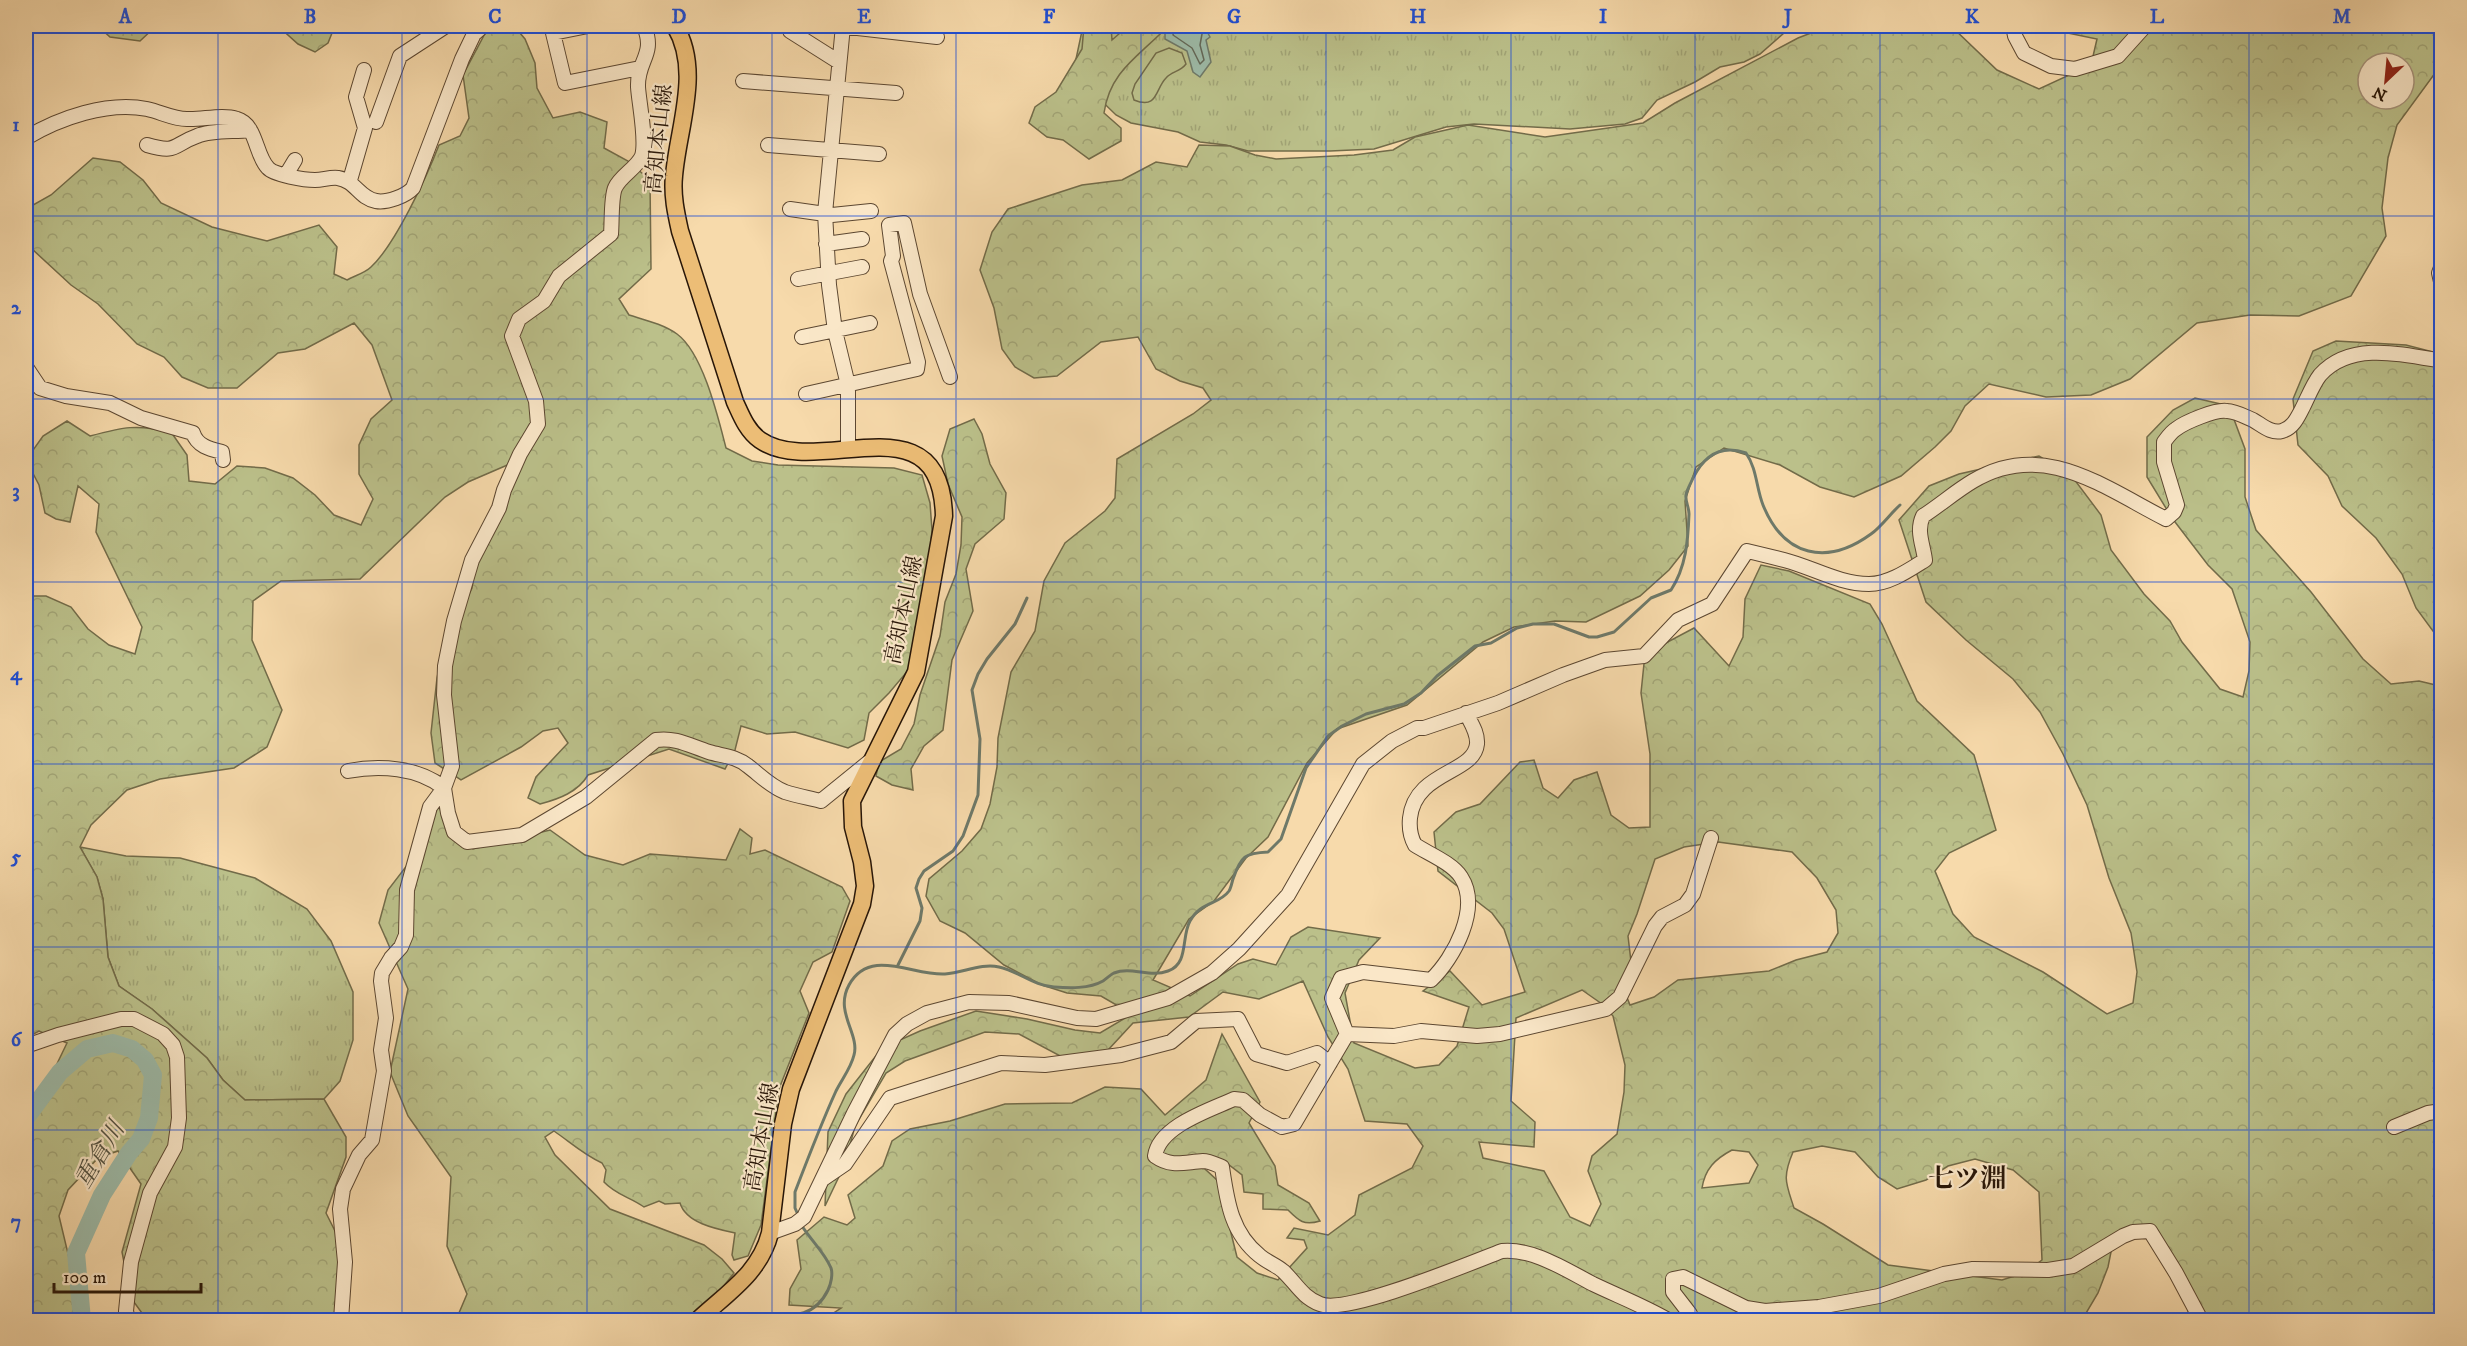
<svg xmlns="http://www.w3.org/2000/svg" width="2467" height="1346" font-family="'IM FELL DW Pica','Noto Serif JP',serif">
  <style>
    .grass { fill: url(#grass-tufts); stroke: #726b49; stroke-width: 1.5 }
    .forest { fill: url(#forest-crowns); stroke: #726b49; stroke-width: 1.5; fill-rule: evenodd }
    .pitch { fill: #bbc08a; stroke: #726b49; stroke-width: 1.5 }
    .water { fill: #9dbba9; stroke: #6e7969; stroke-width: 1.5 }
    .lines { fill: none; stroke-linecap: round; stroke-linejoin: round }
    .shore { stroke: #626858; stroke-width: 1.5 }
    .stream { stroke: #6e7969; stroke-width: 3 }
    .river { stroke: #9dbba9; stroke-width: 18 }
    .minor-casing { stroke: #5c4731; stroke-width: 16 }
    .major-casing { stroke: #281608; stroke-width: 19 }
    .minor { stroke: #fae7c8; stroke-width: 14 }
    .major { stroke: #ecbd76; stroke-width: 16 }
    .grid { fill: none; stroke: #1d4ed8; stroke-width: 1.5; stroke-opacity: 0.55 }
    .labels { text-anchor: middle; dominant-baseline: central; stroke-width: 4.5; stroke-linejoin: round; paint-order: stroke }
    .street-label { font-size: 22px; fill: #281608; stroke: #fae7c8 }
    .water-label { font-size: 24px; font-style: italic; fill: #515040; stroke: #fae7c8 }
    .quarter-label { font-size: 26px; font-weight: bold; fill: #281608; stroke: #fae7c8 }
    .neatline { fill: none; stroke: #1d4ed8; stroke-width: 2 }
    .grid-label { font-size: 20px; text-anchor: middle; font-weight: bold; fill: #1d4ed8 }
  </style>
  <defs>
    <pattern id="grass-tufts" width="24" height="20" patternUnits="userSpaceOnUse" patternTransform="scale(1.5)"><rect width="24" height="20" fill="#bbc08a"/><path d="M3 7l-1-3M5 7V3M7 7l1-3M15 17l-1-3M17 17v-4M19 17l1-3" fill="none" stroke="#a1a476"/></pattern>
    <pattern id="forest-crowns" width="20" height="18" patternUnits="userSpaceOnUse" patternTransform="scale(1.5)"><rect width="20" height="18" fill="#bbc08a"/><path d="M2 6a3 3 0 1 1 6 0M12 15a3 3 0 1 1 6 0" fill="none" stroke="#a1a476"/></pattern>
  </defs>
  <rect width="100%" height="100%" fill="#f7daab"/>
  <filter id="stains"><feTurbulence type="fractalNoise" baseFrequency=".00333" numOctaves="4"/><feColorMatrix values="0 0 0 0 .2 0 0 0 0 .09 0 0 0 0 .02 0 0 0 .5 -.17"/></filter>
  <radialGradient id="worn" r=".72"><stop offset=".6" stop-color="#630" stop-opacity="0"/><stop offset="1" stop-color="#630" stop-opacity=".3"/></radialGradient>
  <path class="grass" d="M1083,26h709l-32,28 -16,8 -24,5 -25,15 -38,18 -15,18 -17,6 -55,5 -96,-5 -28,3 -72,22 -44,2h-82l-22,-6 -26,-3 -22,-10 -47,-9 -15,-8 -38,-37 -2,-19z
    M80,847l46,9 54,2 75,20 52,31 24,32 22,51v48l-13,41 -16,18 -79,1 -22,-20 -16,-22 -55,-49 -33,-23 -11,-29 -5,-58 -6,-22z"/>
  <path class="forest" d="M98,26h58l-16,15 -30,-4z
    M278,26h27l3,7 26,-5 -6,15 -13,9 -17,-8z
    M489,26h25l11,13 10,24 2,25 16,30 27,-6 27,10 -3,26 24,13 22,19 1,89 -32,30 10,16c16,5 34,9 48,19 26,19 41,83 49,114l26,13 26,4 116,3 28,7 8,28 2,27 -5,54 -12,44v27l-4,12 -22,26 -20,20 -5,27 -16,8 -53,-16 -28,2 -26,-8 -6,24 -10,19 -56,-20 -81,26c-10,17 -29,24 -48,29l-12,-6 8,-21 32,-34 -10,-15 -15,3 -22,16 -60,33 -26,-17 -4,-30 6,-55 6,-29 29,-61 4,-29 36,-96 -44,19 -23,15 -85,82 -79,2 -28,20 -1,39 30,70 -15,37 -33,21 -74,11 -33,11 -36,35 -11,22 17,30 6,22 5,58 11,29 33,23 55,49 16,22 22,20 79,-1 22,38v20l-20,56 22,44 -5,63h-196l-16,-22 -9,-46 19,-68 -23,-33 -20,7 -30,32 -9,26 16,67 -3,37h-46v-212l27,-36 14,-29 -28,-12 -13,7v-442h20l25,11 17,22 21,16 26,9 7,-27 -46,-95 3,-28 -21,-18 -8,36 -14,-3 -11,-6 -6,-28 -13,-25 17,-24 24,-15 23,15c34,-9 46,-12 81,-4l16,23 2,26 26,3 22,-18 28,2 28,10 22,17 19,20 27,10 12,-26 -14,-25v-29l12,-26 21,-19 -20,-55 -18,-22 -49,26 -27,4 -41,35h-29l-26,-11 -18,-20 -27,-13 -39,-40 -27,-19 -39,-36 -6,-2v-38l25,-14 42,-37 27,4 23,18 18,23 51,24 55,14 52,-16 18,22 -3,27 13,6c7,-4 18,-7 24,-13 24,-22 56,-91 68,-122l21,-9 9,-18 -6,-43z
    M1084,26h27l1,14 16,-14h40c-27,29 -58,44 -64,87l17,15v13l-32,18 -26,-19 -16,-3 -18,-14 6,-16 21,-15 26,-43z
    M1266,26h194l-52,4h-93l-22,-4z
    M1829,26h122l46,44 42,19 52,-24 6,-26 -34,-7 -44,-4 -1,-2h423v39l-44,60 -9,33 -6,50 4,28 -35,60 -52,20 -49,-1 -53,8 -67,56 -39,16 -45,2 -57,-13 -24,22 -14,25 -16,16 -34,29 -47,21 -34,-10 -40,-22 -56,-17 -28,19 -11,34 3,45 -19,24 -29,26 -54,26 -31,-1 -41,6 -31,15 -76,63 -70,24 -30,34 -39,74 -22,21 -32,43 -25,18 -36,61 37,16 48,-32 15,-5 23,6 15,-28 17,-10 72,11 -21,22 -14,33 9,50 61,25 24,-3 18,-19 12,-39 -46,-16 27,-20 32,34 43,-13 -21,-63 -12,-16 -54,-42 -4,-39 22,-20 24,-8 40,-42 14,-2 9,28 15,10 16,-18 23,-8 14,43 18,13 21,-1v-73l-9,-61 4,-39 49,-26 35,38 14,-29 2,-38 16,-34 28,6 81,33 12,20 35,77 57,54 22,75 -47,23 -14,18 18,43 21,23 69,35 64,42 26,-11 4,-31 -6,-39 -22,-55 -22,-73 -24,-51 -23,-42 -27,-33 -47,-39 -40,-38 -27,-82 30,-34 30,-12 80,-18 32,19 30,40 10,35 33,44 26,27 12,21 38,47 23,8 6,-26 1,-29 -18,-53 -24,-24 -36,-47 -25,-41v-40l26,-27 22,-12 34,8 16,43v48l11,33 55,62 52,67 28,25 28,-3 21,5 1,-4v638h-251l-3,-15 -28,-66 -29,-8 -18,16 -4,20 -10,26 -16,27h-1259l18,-12 -52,-3 1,-16 11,-20 -4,-29 27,-23 23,8 8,-7 -7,-23 35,-29 9,-25 18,-12 40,-8 55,-17 67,-1 33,-16 36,2 24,26 41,-35 16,-46 38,68 -11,21 26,43 3,19 31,18 11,18c-16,5 -21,0 -32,-11l-25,-1v-15l-19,-2 -2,-17 -18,-14 -7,-1 -12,9 13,12 19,76 20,16 21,7 29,-32 -3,-8 -17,-2 7,-10 34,7 27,-20 4,-20 53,-27 11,-22 -16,-22 -42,-3 -17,-52 -20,-32 -25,-56 -44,18 -36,-7 -34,25 -56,6 -25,27 -46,7 -43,-23 -34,-2 -80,29 -19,12 -31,53 -10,38 -20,42 3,-74 18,-38 36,-46 38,-17 56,-20 51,8 48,11 25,3 32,-19 -31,-18 -34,-3 -25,-8 -38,-20 -39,-32 -25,-12 -14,-25 3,-17 33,-28 19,-22 9,-25 7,-37 1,-29 13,-66 24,-41 9,-50 21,-38 40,-32 10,-13 2,-39 76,-45 18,-14 -8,-12 -23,-7 -24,-12 -18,-32 -37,5 -44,34 -23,2 -19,-11 -13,-18 -8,-41 -14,-38 12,-38 16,-23 74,-24 40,-5 34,-18 31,5 12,-22 31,1 25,9 21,4 78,-4 39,-5 22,-13 53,-12 77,12 98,-14 32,-20 123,-65zM2368,63h36v36h-36zM1718,842l74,10 25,26 19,32 2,23 -11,19 -31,8 -27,11 -91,9 -24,17 -24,8 -8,-20 10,-15 -4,-34 9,-22 18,-55 29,-12zM1582,990l20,14 11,12 12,49 -1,27 -7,42 -25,22 -4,15 13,33 -11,22 -20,-9 -26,-46 -61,-13 -4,-16 55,5 1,-25 -24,-21 5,-83zM1822,1146l33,6 23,25 19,12 29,-9 22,-14 27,-7 38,11 26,22 3,68 -18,13 -22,7 -114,-15 -65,-41 -29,-16c-8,-25 -12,-30 -1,-56zM1732,1150l17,2 9,13 -9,18 -47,5c3,-19 13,-29 30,-38z
    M2336,341l70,4 35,9v288l-25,-34 -14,-34 -26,-36 -34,-32 -14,-30 -30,-31 -5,-46 20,-48z
    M974,419l8,15 8,30 16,29 -2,26 -29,25 -9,25 7,42 -21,49 -9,70 -19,16 -13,23 2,21 -21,-5 -16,-9 3,-14 22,-13 13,-25 6,-29 20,-59 5,-34 11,-28 5,-29 1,-28 -14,-33 -6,-28 8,-27z
    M437,801l11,29 25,19 77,-19 35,25 38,10 27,-11 76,6 14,-31 12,9 -2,16 15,-4 77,37 8,14 -18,51 -19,10 -13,29 9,22 -30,76 -18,136 -13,31 -14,4 -2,-5 3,-22c-19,-4 -49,-10 -55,-30l-15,1 -6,-3 -15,6c-14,-10 -28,-12 -40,-25l2,-12 -4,-7c-18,-8 -32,-21 -48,-32l-9,6 10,18 55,54 94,36 18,14 12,14 -15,19 -32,28h-231l11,-26 -20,-48 4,-69 -43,-61 -18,-44 18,-83 -29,-66 9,-33 30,-39z"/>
  <path class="pitch" d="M1169,48l13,5 4,11c-6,8 -14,7 -20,14 -11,11 -8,32 -32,22l-2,-7 3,-9 21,-31z"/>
  <path class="water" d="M1171,26h31l3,2 5,9 -4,3 5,22 -11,15 -7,-5 -6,-21 -22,-12v-7z"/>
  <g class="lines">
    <path class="shore" d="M1175,26l-2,9 19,13 8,16 4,-4 -4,-15 2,-11 -3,-8"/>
    <path class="stream" d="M898,965l22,-44 2,-13 -6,-20 3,-9 5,-8 29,-20 10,-15 15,-41 2,-56 -8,-49 6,-16 9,-15 28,-35 12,-26
      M799,1217l-4,-9v-16c13,-34 26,-68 41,-101 6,-12 15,-23 18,-36 6,-21 -20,-43 -5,-70 21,-38 64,-9 96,-11 18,-1 36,-11 54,-7 19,4 35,19 55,20 15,1 35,2 49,-6 3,-2 7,-6 11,-8 17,-7 36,5 54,-2 21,-7 13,-34 22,-50 11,-20 29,-16 39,-30 2,-3 3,-9 4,-12 8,-23 12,-26 35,-27l13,-13 25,-71 22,-32 14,-10 24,-12 38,-10 17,-11 16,-17 38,-30 16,-3 26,-15 16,-4h21l35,13h8l17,-5 37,-34 20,-8c15,-23 17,-49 18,-76 0,-7 -4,-13 -3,-19 1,-6 5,-12 7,-17 11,-22 28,-34 53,-25 11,16 10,34 17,52 21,52 64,61 108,29 10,-7 19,-20 29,-29
      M734,1320c32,-16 73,13 94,-30 3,-6 5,-16 3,-22 -6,-15 -21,-29 -29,-42"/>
    <path class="river" d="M26,1118l34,-46 27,-23 26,-6 19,6 13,11 8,15 -4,43 -8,21 -12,14 -27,42 -26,58 6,67"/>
    <defs>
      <path id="minor" d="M588,26l-35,7 12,50 75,-15
        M840,26l97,11
        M843,26l-18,187 4,72 6,46 13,54v64
        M2013,26l2,10 9,17 27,13 24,3 43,-13 27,-30
        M790,31l49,31
        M743,81l153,12
        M376,122l24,-66 46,-30
        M26,138c33,-20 82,-37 121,-29 14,3 26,10 40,10 15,1 35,-5 50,0 20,6 18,36 31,49 6,7 37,12 47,12 8,0 15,-3 23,-2 18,3 21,20 38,23 11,2 30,-5 37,-13l49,-129 12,-25 9,-8
        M147,145c31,9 25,0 50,-9 15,-6 36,-4 53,-6
        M768,145l111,9
        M286,175l9,-15
        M350,180l15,-52 -9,-31 8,-27
        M790,209l42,6 39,-4
        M826,244l36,-5
        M2442,265l-3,8 3,13
        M798,279l64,-12
        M802,337l68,-14
        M26,367l14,21 26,8 44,7 31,15 52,15c4,13 17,16 29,19l1,8
        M806,394l111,-25 1,-7 -27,-101 2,-5 -4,-31 15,-2 16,71 30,83
        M348,771c31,-6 70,-4 96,17l4,25 6,19 13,10 55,-7 64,-38 70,-57c20,-3 34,6 53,12 13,4 27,4 39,14 12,9 22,20 37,26 12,4 25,6 36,9l48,-39
        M1347,1034l-53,90 -12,3 -22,-12 -17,-15 -9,-1c-24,11 -75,27 -79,57 17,12 30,6 48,5 6,0 14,4 19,6 5,34 9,66 38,89 7,6 16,9 23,15 13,12 19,26 37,33 27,11 150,-41 182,-53 31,-3 64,19 91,33 25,12 51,22 75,36
        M1347,1034l-15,-36 9,-20 22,-6 68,8c23,-22 50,-72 30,-103 -9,-14 -32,-23 -46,-32 -5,-9 -6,-17 -5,-27 5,-47 64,-44 67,-74 1,-11 -6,-21 -11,-31
        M1347,1034l47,2 27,-5 56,5 23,-2 106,-25 14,-12 35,-71 7,-9 23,-12 8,-11 18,-56
        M26,1046l32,-11 63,-16h13l29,15 10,11 4,12 2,61 -4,29 -25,46 -19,69 -5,49 2,9
        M2394,1127l34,-14 14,-2
        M823,1179l22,-15 45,-66 111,-35 44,2 76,-10 50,-13 25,-21 42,-2 18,35 31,9 30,-10 13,10
        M770,1233l25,-9 9,-7 50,-104 41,-78 12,-11 20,-11 42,-11 40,1 68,15 19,1 72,-21 44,-25 27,-24 49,-54 75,-131 29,-23 25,-13h7l74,-25 65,-28 42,-15 39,-4 34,-36 34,-16 35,-53c13,3 25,6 37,9 28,7 55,24 85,24 20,0 40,-14 56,-24 -2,-16 -9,-29 -2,-44 17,-11 33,-25 50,-35 70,-42 130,6 193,38l8,-7 3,-7 -13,-43v-20c3,-4 7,-10 12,-13 9,-7 40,-20 51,-18 8,0 19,6 26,9 9,5 18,14 29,11 11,-3 16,-14 21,-24 5,-10 10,-23 17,-32 30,-34 82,-21 122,-14
        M341,1320l4,-58 -5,-53 3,-20 16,-34 13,-15 12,-69 -3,-21 5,-32 -5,-37 1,-8 9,-15 10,-11 5,-12 1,-45 23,-83 14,-19 8,-22 -8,-71 1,-29 9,-45 18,-61 27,-52 5,-18 16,-36 18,-30 -2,-23 -24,-65 7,-17 25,-18 15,-25 52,-42c1,-11 0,-37 4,-46 5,-12 22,-20 27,-32 5,-15 -3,-53 -4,-69 -1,-27 18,-32 6,-61
        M1689,1320l1,-6 -17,-22v-13l10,-2 63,31 19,3 54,-4 60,-11 65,-22 29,-5 75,1 25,-4 50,-30 10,-4 17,-1 26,42 25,47"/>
      <path id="major" d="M675,26c27,45 3,101 -1,150 -2,19 2,37 6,55l55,171c6,13 12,29 25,38 57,40 181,-45 184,76l-28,156 -64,129 1,26 9,35 3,24 -3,18 -71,185 -8,35 -13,109c-10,40 -43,60 -72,87"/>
    </defs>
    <use href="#minor" class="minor-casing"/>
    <use href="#major" class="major-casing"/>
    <use href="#minor" class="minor"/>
    <use href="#major" class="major"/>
  </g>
  <path class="grid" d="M218,26v1294M402,26v1294M587,26v1294M772,26v1294M956,26v1294M1141,26v1294M1326,26v1294M1511,26v1294M1695,26v1294M1880,26v1294M2065,26v1294M2249,26v1294M26,216h2416M26,399h2416M26,582h2416M26,764h2416M26,947h2416M26,1130h2416"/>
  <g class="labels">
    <g class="street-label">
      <text transform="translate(659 139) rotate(-84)">高知本山線</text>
      <text transform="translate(904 610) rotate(-78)">高知本山線</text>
      <text transform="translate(762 1137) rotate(-80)">高知本山線</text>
    </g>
    <g class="water-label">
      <text transform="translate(100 1155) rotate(-59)">重倉川</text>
    </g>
    <g class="quarter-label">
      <text x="1967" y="1179">七ツ淵</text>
    </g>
  </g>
  <rect width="2467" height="1346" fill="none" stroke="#f7daab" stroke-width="66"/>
  <g transform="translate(2386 81) rotate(206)"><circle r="28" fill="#fae7c8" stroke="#a6937b" stroke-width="1.5"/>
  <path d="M0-4.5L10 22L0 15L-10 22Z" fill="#8f2418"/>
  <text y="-9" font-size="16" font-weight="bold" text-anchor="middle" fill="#281608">N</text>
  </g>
  <path d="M54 1283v9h147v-9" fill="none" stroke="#281608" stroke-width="3"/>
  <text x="63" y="1283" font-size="18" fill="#281608" stroke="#fae7c8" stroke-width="4.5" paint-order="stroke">100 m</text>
  <rect x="33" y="33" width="2401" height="1280" class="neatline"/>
  <g class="grid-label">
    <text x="125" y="23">A</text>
    <text x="310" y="23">B</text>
    <text x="495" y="23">C</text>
    <text x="679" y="23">D</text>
    <text x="864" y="23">E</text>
    <text x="1049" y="23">F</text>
    <text x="1234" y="23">G</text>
    <text x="1418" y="23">H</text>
    <text x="1603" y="23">I</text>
    <text x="1788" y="23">J</text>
    <text x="1972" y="23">K</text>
    <text x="2157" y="23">L</text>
    <text x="2342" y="23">M</text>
    <text x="16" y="131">1</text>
    <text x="16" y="314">2</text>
    <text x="16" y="497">3</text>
    <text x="16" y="680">4</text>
    <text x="16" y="863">5</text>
    <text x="16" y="1046">6</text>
    <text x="16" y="1228">7</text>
  </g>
  <rect width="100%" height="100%" filter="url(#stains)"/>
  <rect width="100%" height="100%" fill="url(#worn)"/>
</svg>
